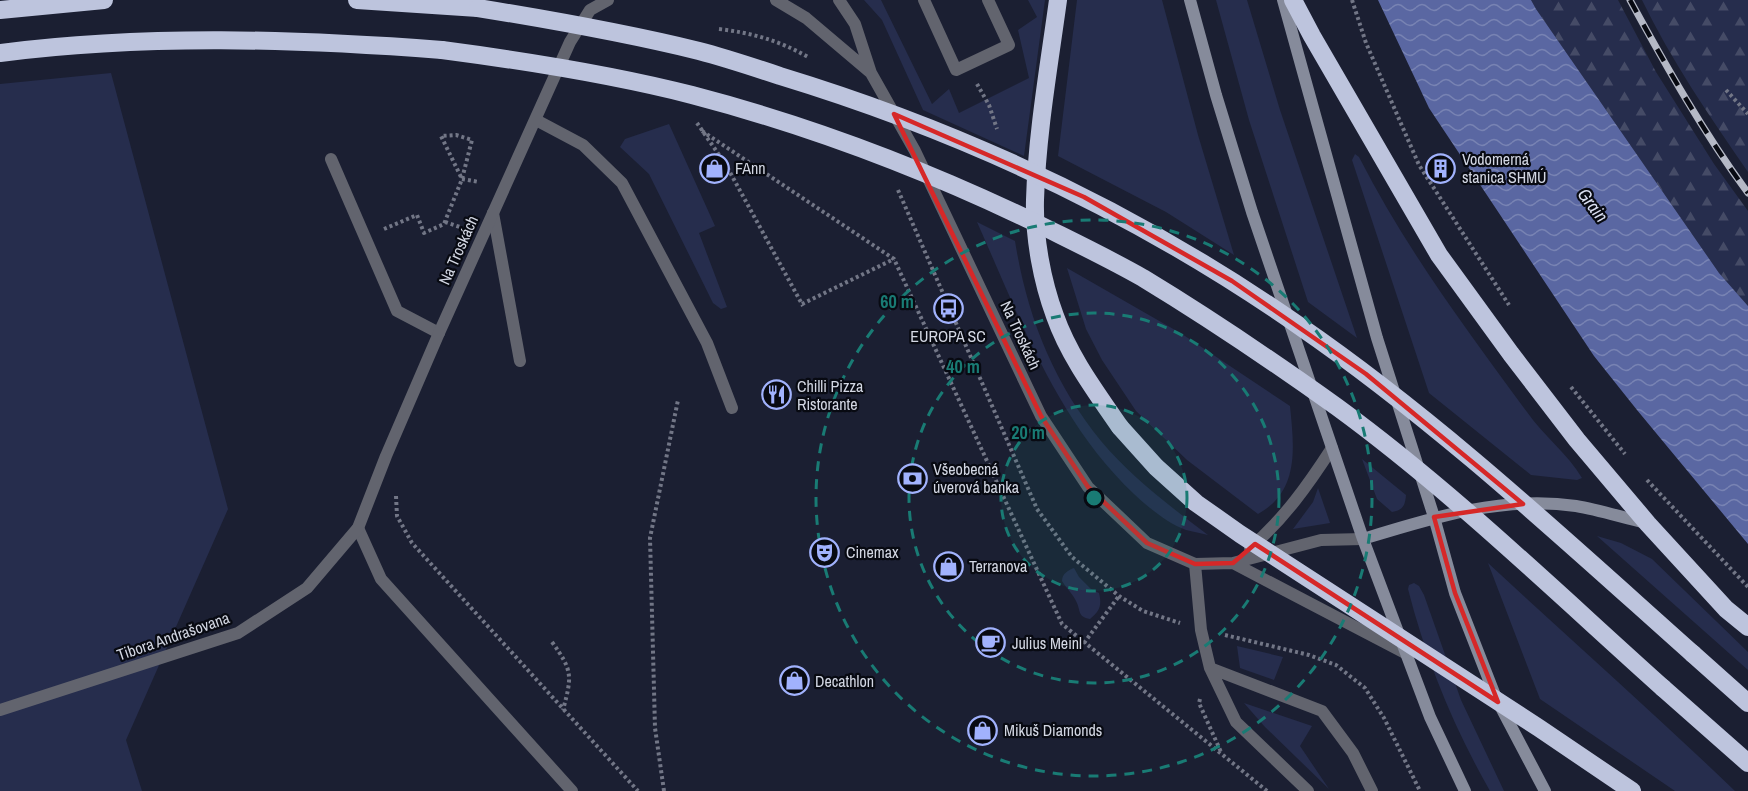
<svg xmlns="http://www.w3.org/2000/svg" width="1748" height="791" font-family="'Archivo Narrow',sans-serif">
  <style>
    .green { fill: #262d4d }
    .forest { fill: url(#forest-firs) }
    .water { fill: url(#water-waves) }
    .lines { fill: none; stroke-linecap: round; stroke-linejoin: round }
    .path { stroke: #727686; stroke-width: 4; stroke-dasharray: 3 3; stroke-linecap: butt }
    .service { stroke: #62646e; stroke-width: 12 }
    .minor { stroke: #62646e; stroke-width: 12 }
    .tertiary { stroke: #62646e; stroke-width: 12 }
    .secondary { stroke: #868b9b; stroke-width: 12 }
    .motorway { stroke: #bdc4dd; stroke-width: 18 }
    .rail-casing { stroke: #b5b9c6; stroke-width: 7 }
    .rail { stroke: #080a12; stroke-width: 4.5; stroke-dasharray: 14; stroke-linecap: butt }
    .motorway-bridge { stroke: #bdc4dd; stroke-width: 18 }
    .marked { fill: none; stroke: #d62828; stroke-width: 4.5; stroke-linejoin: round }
    .ring { fill: none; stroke: #197b74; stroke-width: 3; stroke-dasharray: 10 8 }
    .labels { text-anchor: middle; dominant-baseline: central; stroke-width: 4.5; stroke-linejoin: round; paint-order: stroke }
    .poi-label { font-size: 16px; fill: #d3d7e3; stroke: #080a12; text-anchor: start }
    .street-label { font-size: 16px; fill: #d3d7e3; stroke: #080a12 }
    .water-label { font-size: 18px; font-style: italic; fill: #dadff1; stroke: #080a12 }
    .centre { fill: #197b74; stroke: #080a12; stroke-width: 3 }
    .ring-label { font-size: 18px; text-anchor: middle; font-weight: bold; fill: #197b74; stroke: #080a12; stroke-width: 4.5; stroke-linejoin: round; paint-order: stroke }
  </style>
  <defs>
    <pattern id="forest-firs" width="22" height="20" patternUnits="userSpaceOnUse" patternTransform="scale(1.5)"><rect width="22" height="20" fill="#262d4d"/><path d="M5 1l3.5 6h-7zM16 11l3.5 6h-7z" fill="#454b66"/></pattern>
    <pattern id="water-waves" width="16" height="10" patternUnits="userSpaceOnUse" patternTransform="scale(1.5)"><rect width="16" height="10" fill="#5a67a2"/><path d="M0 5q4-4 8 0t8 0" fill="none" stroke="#7883b3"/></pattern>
  </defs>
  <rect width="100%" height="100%" fill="#1b1f32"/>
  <path class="green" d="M864,0h17l51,104 17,-15 10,24 70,-35 -11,-48 19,-13 -9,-17h17l-21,156 -101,-46 -41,-90z
    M1077,0h85l36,135 36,120 -68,-43 -108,-56z
    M1216,0h31l33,110 77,228 -49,-36 -59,-182z
    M111,73l117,436 -102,231 16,51h-142v-707z
    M669,124l46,102 -16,7 28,74 -6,2 -8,-6 -64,-129 -29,-27 5,-8z
    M1355,154l4,3c47,92 107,172 168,255 16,23 41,42 55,66l-5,2 -46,-5 -102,-82 -77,-233z
    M977,222l38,19c12,75 38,141 86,200 30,36 70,66 107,94 -7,-2 -15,-3 -22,-5 -19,-7 -38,-23 -52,-36 -78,-74 -114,-176 -157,-272z
    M1067,268l115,66 108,72c4,41 10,85 -32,108l-71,-54 -51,-49 -34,-51 -16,-31z
    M1362,459l44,36c-1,11 -3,15 -14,17l-15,-13z
    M1318,488l12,35 -37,6 20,-27z
    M1597,536l24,7 31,16 96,93v18z
    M1488,563c82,76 166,150 247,228h-60l-135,-92z
    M1074,568l5,9 12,12 8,4c3,12 1,18 -9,26 -13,-2 -9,-9 -14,-18 -3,-7 -10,-13 -14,-20 0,-7 6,-11 12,-13z
    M1414,583l5,3 5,9 37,105 43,91h-14c-36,-63 -64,-131 -82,-202l1,-4z
    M1237,646l46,11 -9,23 -34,-12z
    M1244,703l68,23 -12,20 29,43 -64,-62z"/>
  <path class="forest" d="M1531,0h87l38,72 58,92 34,47v95l-29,-33 -183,-264z
    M1642,0h106v172c-38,-55 -77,-112 -106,-172z"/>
  <path class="water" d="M1378,0h153l5,9 183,264 29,33v238l-111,-134 -43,-54 -165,-248z"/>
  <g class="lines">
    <path class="path" d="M1352,0l14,43 53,122 90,140
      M719,29c33,4 59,11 89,28
      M977,84l12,21 8,24
      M1726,90l22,24
      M697,123l29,42 77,141
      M702,131l192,128 168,365 205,167
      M462,179l17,3
      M898,190l139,319 35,48 47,39 24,15 37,12
      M445,222l15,5
      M384,229l33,-14 7,18 20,-9 18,-45 10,-39 -16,-5 -15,1 21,43
      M802,304l92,-45
      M1571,387l54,67
      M1647,480l101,107
      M396,496l1,20 15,27 226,248
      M1225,635l84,20 27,10 29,23 19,30 36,73
      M552,642c21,29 20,34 11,68
      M1084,643l35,-47
      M1200,699l-1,4 22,49
      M664,791l-9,-63 -5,-190 28,-138"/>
    <path class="service" d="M924,0l32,70 53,-25 -21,-45
      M536,120l47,25 39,38 85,160 25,65
      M331,159l66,152 42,22
      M493,213l27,148
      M358,528l23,51 191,212
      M1195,564l6,66 9,38 26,54 72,69
      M1210,668l112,43 31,42 19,38"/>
    <path class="minor" d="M0,710l238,-77 69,-45 51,-60 28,-72 53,-123 131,-291 20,-32 18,-10"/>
    <path class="tertiary" d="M776,0l30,18 65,55
      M839,0l16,24 16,49 44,78 126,265 47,71 59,56 48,21 38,-1 88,-23 42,-1
      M1250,548c34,-29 58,-63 82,-100
      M1233,563l172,90"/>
    <path class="secondary" d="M1190,0l26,95 36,117 111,327 67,178 35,74
      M1283,0l94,338 57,179 21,76 41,105 49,93
      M1363,539c68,-21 140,-44 213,-33 24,4 48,12 71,17"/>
    <path class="motorway" d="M357,0l121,8
      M1058,0c-9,66 -21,133 -23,200 -1,38 7,81 20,116 14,40 41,76 65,111
      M1293,0l19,36 127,219 72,99 66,86 71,84 78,85 22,18
      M0,10l104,-10
      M0,53c147,-19 295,-14 442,-3
      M1693,654l55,49
      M1663,688l85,75"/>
    <defs>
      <path id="rail" d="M1630,0c36,66 73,132 118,193"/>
    </defs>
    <use href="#rail" class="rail-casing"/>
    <use href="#rail" class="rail"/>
    <path class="motorway-bridge" d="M478,8c74,12 148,25 221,43 27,7 54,16 81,25 184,56 360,139 518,249 141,97 267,215 395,329
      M442,50c84,11 168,24 250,45 119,31 234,75 344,128 36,18 72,35 107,55 66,40 131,84 194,129 115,84 221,187 326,281
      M1120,427l36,40 40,36 44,31 299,194 93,63"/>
  </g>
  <path class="marked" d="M894,114l190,83 148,84 134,93 157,130 -89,13 21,76 43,109 -243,-158 -22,19 -38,1 -48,-21 -59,-56 -47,-71z"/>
  <circle cx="1094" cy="498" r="93" fill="#197b74" fill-opacity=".12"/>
  <g class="ring">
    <circle cx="1094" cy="498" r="93"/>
    <circle cx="1094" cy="498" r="185"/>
    <circle cx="1094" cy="498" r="278"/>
  </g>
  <defs>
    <symbol id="shop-ring" viewBox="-11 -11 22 22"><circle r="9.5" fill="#080a12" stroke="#a1b2fd" stroke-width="1.5"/><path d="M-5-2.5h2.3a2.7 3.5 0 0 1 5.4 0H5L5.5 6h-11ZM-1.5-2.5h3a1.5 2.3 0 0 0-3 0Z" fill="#a1b2fd"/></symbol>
    <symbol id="building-ring" viewBox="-11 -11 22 22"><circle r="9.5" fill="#080a12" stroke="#a1b2fd" stroke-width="1.5"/><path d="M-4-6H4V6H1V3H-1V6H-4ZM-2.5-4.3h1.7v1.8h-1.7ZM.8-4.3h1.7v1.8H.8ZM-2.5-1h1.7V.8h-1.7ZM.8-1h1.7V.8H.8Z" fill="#a1b2fd"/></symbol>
    <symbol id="bus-ring" viewBox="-11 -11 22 22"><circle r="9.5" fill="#080a12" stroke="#a1b2fd" stroke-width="1.5"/><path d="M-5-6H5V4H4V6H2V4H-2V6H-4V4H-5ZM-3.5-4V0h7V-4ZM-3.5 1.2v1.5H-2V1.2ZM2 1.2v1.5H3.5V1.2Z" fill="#a1b2fd"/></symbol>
    <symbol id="restaurant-ring" viewBox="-11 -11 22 22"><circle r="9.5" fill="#080a12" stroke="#a1b2fd" stroke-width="1.5"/><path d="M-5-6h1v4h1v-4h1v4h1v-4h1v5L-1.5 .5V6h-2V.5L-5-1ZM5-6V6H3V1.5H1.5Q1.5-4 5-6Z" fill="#a1b2fd"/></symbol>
    <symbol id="bank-ring" viewBox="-11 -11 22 22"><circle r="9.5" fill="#080a12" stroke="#a1b2fd" stroke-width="1.5"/><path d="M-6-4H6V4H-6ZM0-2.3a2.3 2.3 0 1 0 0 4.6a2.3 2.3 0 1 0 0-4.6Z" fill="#a1b2fd"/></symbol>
    <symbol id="theatre-ring" viewBox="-11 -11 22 22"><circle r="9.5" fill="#080a12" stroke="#a1b2fd" stroke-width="1.5"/><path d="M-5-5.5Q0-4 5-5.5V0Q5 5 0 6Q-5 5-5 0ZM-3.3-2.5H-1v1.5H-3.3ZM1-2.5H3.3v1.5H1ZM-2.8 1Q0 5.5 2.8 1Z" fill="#a1b2fd"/></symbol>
    <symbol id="cafe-ring" viewBox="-11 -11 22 22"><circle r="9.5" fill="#080a12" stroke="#a1b2fd" stroke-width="1.5"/><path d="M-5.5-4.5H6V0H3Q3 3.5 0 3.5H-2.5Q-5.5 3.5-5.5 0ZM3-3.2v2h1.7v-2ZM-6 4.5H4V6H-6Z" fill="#a1b2fd"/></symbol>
  </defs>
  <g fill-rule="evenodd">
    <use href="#shop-ring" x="698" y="152" width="33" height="33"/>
    <use href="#building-ring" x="1424" y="152" width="33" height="33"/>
    <use href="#bus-ring" x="932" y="292" width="33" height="33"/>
    <use href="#restaurant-ring" x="760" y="378" width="33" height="33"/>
    <use href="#bank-ring" x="896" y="462" width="33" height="33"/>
    <use href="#theatre-ring" x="808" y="536" width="33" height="33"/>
    <use href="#shop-ring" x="932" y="550" width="33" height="33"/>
    <use href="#cafe-ring" x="974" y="626" width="33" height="33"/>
    <use href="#shop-ring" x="778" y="664" width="33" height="33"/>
    <use href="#shop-ring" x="966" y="714" width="33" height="33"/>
  </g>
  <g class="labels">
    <g class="poi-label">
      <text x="1462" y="159">Vodomerná<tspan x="1462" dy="18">stanica SHMÚ</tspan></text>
      <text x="735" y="168">FAnn</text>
      <text x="948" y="336" text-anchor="middle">EUROPA SC</text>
      <text x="797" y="386">Chilli Pizza<tspan x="797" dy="18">Ristorante</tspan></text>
      <text x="933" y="469">Všeobecná<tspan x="933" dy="18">úverová banka</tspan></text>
      <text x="846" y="552">Cinemax</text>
      <text x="969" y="566">Terranova</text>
      <text x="1012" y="643">Julius Meinl</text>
      <text x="815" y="681">Decathlon</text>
      <text x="1004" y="730">Mikuš Diamonds</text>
    </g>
    <g class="street-label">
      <text transform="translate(458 250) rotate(-66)">Na Troskách</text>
      <text transform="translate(1021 335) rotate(65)">Na Troskách</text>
      <text transform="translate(173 636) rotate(-19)">Tibora Andrašovana</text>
    </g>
    <g class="water-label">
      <text transform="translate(1593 205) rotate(53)">Grain</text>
    </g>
  </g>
  <circle cx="1094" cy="498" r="9" class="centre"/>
  <g class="ring-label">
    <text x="897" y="308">60 m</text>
    <text x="963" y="373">40 m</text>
    <text x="1028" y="439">20 m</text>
  </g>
</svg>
